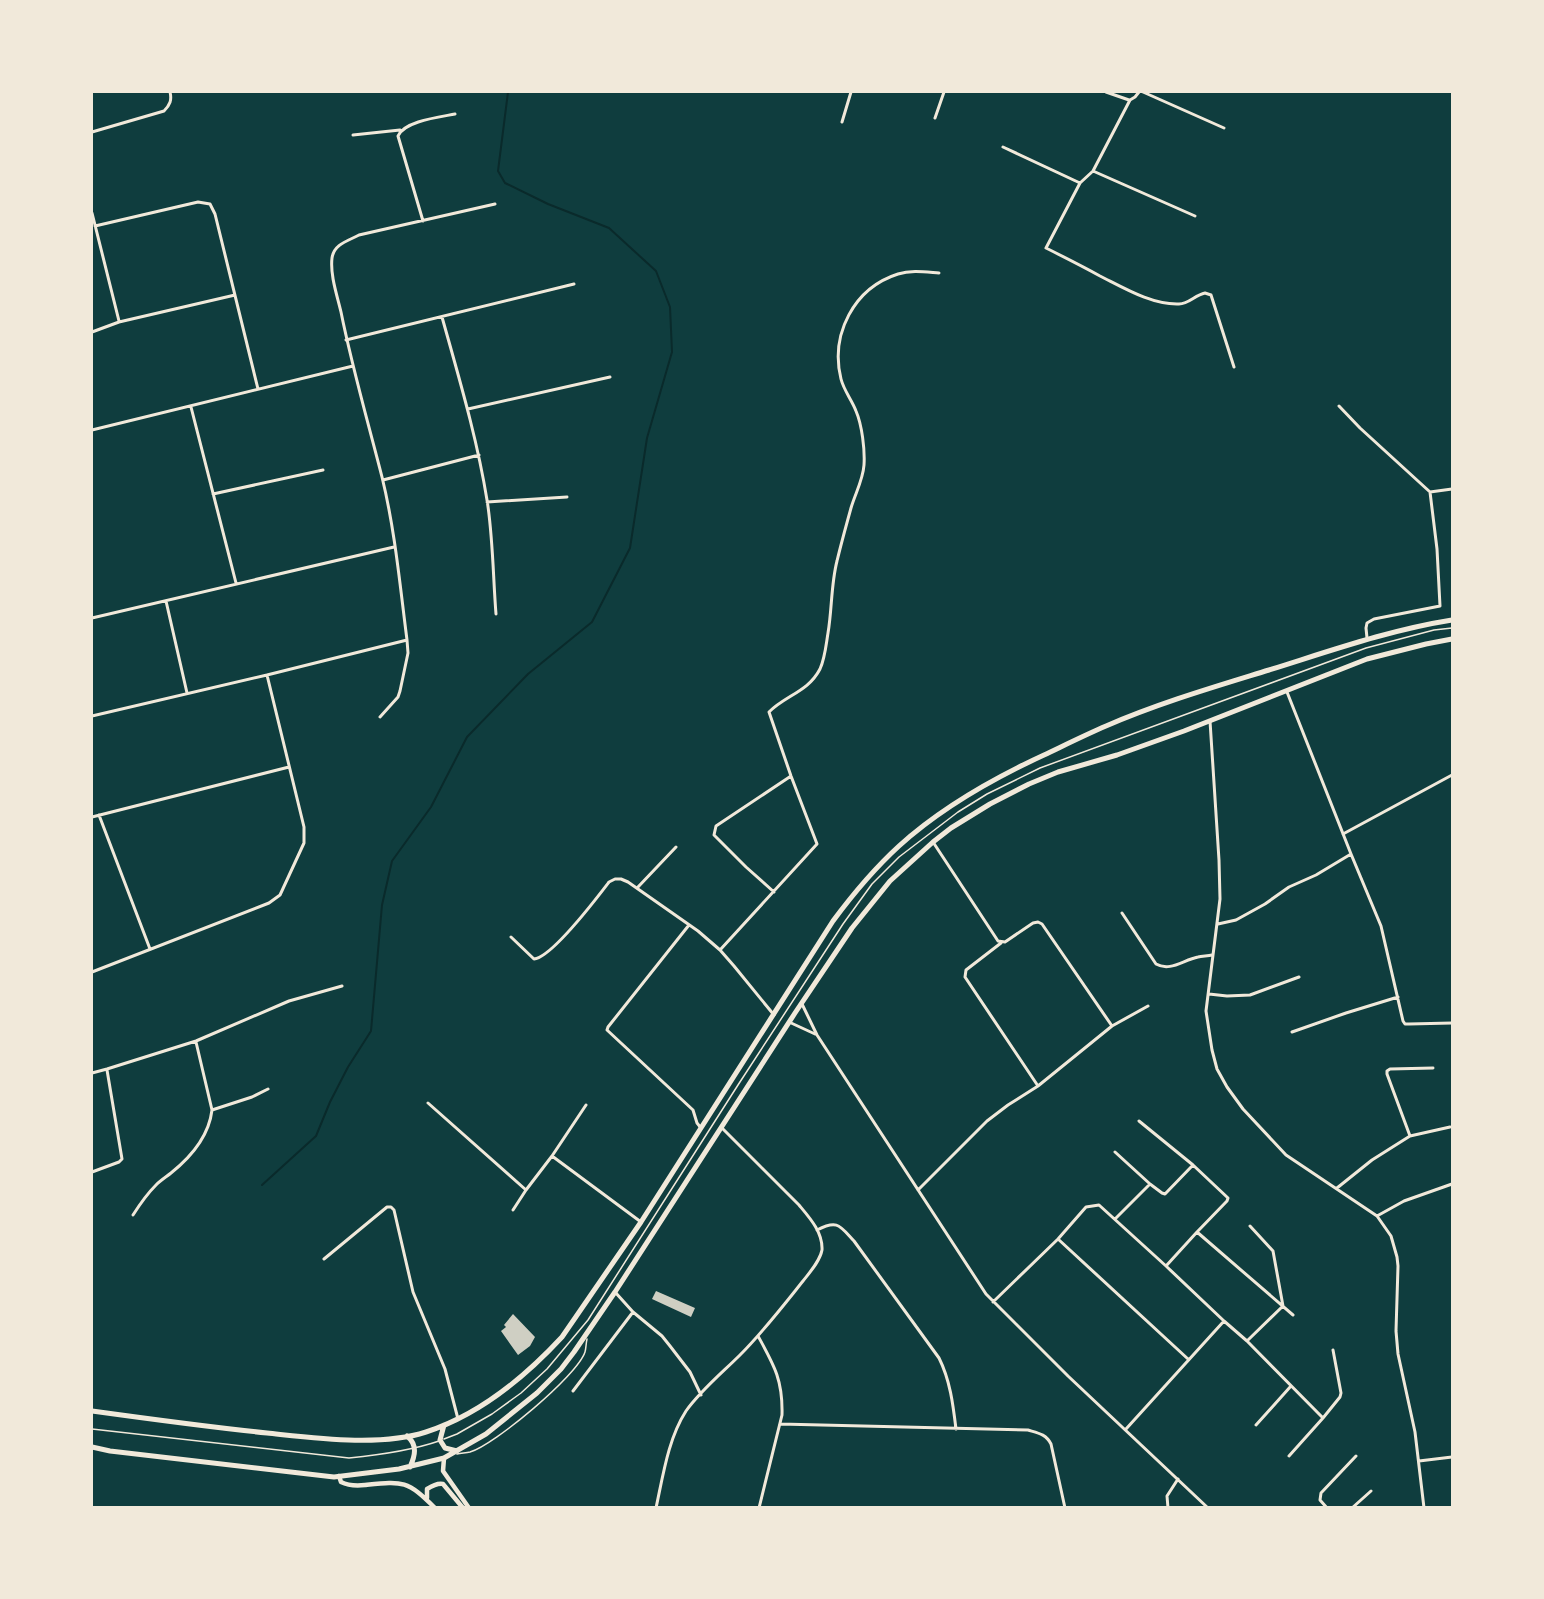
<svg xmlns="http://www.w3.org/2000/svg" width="1544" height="1599" font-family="'Public Sans',sans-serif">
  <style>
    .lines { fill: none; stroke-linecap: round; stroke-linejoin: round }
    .stream { stroke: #0a2a2b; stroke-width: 2 }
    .building { fill: #cfcfc3 }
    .service { stroke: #f1e9da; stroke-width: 1.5 }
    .minor { stroke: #f1e9da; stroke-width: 3 }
    .tertiary { stroke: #f1e9da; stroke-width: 4.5 }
    .trunk { stroke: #f1e9da; stroke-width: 5 }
  </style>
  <rect width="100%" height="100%" fill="#0f3d3e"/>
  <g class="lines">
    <path class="stream" d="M262,1185l54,-49 14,-34 18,-35 23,-36 11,-126 10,-44 39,-54 36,-70 61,-63 64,-52 38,-74 17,-110 25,-86 -2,-45 -14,-36 -47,-43 -61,-24 -43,-21 -7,-12 10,-79"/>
  </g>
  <path class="building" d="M656,1291l39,17 -4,9 -39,-18z
    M513,1314l22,23 -5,9 -12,9 -17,-24 5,-4 -2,-2z"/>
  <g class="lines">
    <path class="service" d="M92,1429l257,29c30,-3 61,-7 90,-17
      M444,1439l13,-5 35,-20 29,-21 26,-24 41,-49 150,-235 105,-161 29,-40 27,-27 59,-45 29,-18 53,-26 326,-120 68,-18 18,-2
      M457,1454c4,-1 9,-1 13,-2 24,-7 107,-76 115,-100 1,-3 1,-9 2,-13"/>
    <path class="minor" d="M1106,92l23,8
      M1139,92l-4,5 -5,3 -37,71 -13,12 -34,65c18,9 36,18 54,28 24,12 52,29 79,28 10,0 16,-9 26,-11l6,2 23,72
      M1143,92l81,36
      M935,118l9,-26
      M842,122l9,-30
      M92,132l72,-21c6,-6 8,-11 6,-19
      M353,135l47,-5
      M1003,147l77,36
      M1093,171l102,45
      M92,213l27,108
      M423,221l-25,-85c6,-15 42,-19 57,-22
      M95,226l103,-24 12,2 5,10 43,175
      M442,317c17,61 35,121 45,183 6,36 6,77 9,114
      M92,332l27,-10 116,-27
      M346,340l228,-56
      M1339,406l21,22 70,64
      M191,407l45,176
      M468,409l142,-32
      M92,430l261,-64
      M383,480l96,-25
      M213,494l110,-24
      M487,502l80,-5
      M166,601l21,92
      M92,618l302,-71
      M1367,638l-1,-10 1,-5 7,-4 66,-13 -3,-57 -7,-57 22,-3
      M1287,692l64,162 30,72 22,95 2,3h4l43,-1
      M92,716l175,-41 140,-35
      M380,717l18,-20 2,-6 8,-38 -1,-13c-7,-54 -12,-110 -25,-163 -14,-55 -30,-110 -41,-165 -4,-17 -11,-37 -9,-54 2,-14 16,-17 27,-23l136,-31
      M1210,721l9,139 1,39 -14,112 6,39 5,19 10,18 16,22 43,46 91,61 14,20 6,21 1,9 -2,65 2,23 17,78 9,76
      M99,815l51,134
      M92,817l197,-50
      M1343,834l109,-59
      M933,842l65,99 7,1 28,-19 5,-1 4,2 70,102
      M638,887l38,-40
      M774,892l-28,-25 -32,-32 2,-9 75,-50
      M1122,913l34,51c14,8 27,-4 42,-7 4,-1 10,-1 14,-2
      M1218,924l18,-4 29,-16 24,-17 27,-12 35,-21
      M689,925l-81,102 -1,3 86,80 4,13 4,5
      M511,937l23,22c18,-2 62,-60 75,-77l6,-3h6l7,3 70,49 22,19 14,16 40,49
      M1001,943l-35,27 -1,7 73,109
      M720,950l97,-106 -26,-68 -22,-64c17,-17 39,-20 51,-43 5,-11 6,-24 8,-36 4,-23 3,-49 9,-72 4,-17 9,-35 14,-53 4,-14 12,-28 13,-43 1,-15 -2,-40 -8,-54 -4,-11 -12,-20 -15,-32 -11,-45 13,-91 57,-105 13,-4 27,-2 41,-1
      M92,972l177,-69 11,-8 24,-52v-16l-37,-152
      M1209,994l18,2 23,-1 49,-18
      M802,1004l15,31 169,259 82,82 140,132
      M789,1022l26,12
      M1292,1032l54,-19 52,-16
      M196,1042l16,68
      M92,1073l15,-4 89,-28 93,-40 53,-15
      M428,1103l98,87
      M1139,1121l54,44 35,33 -1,3 -30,31 -31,34
      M1410,1136l-23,-62v-3l3,-2 43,-1
      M1115,1152l35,32
      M552,1156l89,66
      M92,1172l27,-10 3,-3 -15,-89
      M1337,1188l35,-28 38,-24 40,-9
      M918,1190l69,-69 21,-16 30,-19 74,-60 36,-20
      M513,1210l13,-20 26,-34 34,-51
      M133,1215c7,-11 14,-21 23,-30 5,-5 10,-8 15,-12 20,-16 38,-38 41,-63l40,-13 16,-8
      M1377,1216l27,-15 48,-17
      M1115,1219l35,-35 12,9 3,1 28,-29
      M817,1230c21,-11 23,-4 37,11l85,117c11,22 14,46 17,71
      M1197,1232l96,83
      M1058,1239l130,120
      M324,1259l63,-52h4l3,3 19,82 32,77 13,50
      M615,1292l18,20 29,24 8,10 20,26 11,23
      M993,1302l65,-63 28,-32 13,-2 67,61 58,55 23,20 76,77
      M758,1336c16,29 25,44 24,79l-23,93
      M1247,1341l36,-35 -10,-55 -23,-25
      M573,1391l60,-79
      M780,1424l248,6c10,3 18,4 23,14l14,64
      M1256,1425l35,-39
      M1126,1429l98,-108
      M1289,1456l34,-38 17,-21 1,-4 -8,-43
      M1419,1461l33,-4
      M656,1508c7,-32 12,-69 30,-97 15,-21 36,-38 54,-56 23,-23 43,-49 63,-74 7,-9 17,-20 19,-31 1,-18 -13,-33 -23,-45l-78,-78
      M1168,1508l-1,-12 11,-17
      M1327,1508l-7,-8 1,-7 35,-37
      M1352,1508l19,-17"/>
    <path class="tertiary" d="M444,1458l-1,13 26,37
      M339,1476l2,6c8,4 15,4 24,3 38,-4 42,-5 70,23
      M427,1498v-9c5,-3 10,-6 16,-5l20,24"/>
    <path class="trunk" d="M92,1411c58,8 117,16 175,22 48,5 113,14 159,-1 53,-17 99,-55 136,-95l79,-115 192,-301c20,-27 42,-53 66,-75 43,-39 93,-67 145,-91 21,-10 41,-20 62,-29 53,-23 108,-39 163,-56 61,-19 120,-40 183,-50
      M444,1425l-4,15 5,8 12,3
      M407,1436c11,9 8,20 3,31
      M92,1447l18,4 224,26 65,-8 45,-11 42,-24 51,-41 24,-24 13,-17 41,-60 180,-279 57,-85 38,-47 43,-39 18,-14 39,-24 39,-20 29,-12 59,-17 67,-24 183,-72 59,-15 26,-5"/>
  </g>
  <rect width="1544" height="1599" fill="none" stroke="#f1e9da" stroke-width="186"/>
</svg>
